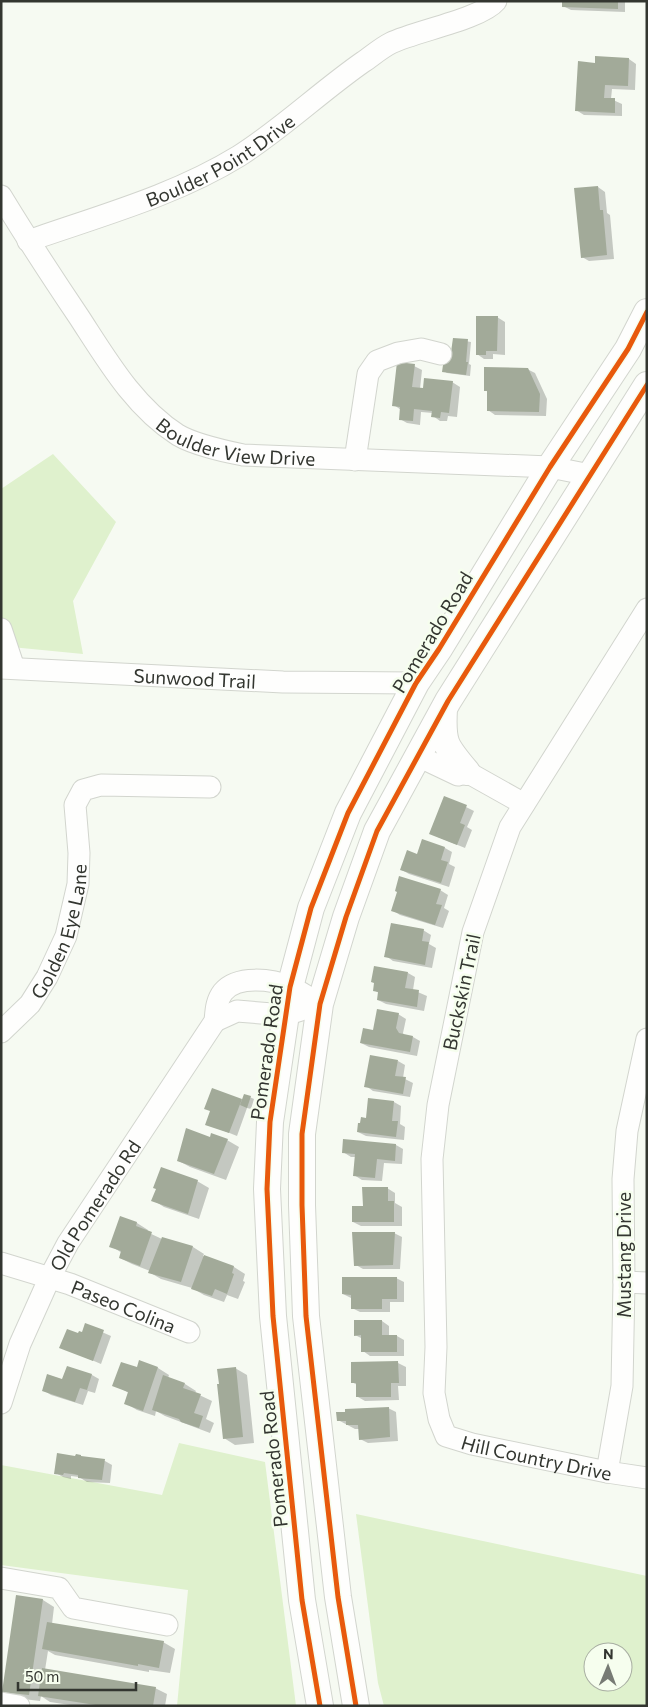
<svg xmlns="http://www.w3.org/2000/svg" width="648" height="1707" font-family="Commissioner,sans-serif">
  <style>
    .green { fill: #dff1cd; fill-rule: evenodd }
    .shadow { fill: #0003 }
    .building { fill: #a2aa99 }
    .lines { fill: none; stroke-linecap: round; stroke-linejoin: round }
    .minor-casing { stroke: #d2d5ce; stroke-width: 23 }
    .major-casing { stroke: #d2d5ce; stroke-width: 28 }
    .minor { stroke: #fefefd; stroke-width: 21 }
    .major { stroke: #fefefd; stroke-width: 26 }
    .cycleway-casing { stroke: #f6feee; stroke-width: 8 }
    .cycleway { stroke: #e8590c; stroke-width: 5 }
    .labels { text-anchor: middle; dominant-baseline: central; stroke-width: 5; stroke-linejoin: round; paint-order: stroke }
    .street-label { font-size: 19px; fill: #333630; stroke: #f6feee }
  </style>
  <rect width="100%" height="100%" fill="#f6faf2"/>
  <path class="green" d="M53,454l63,68 -43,79 10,53 -82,-8v-157z
    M179,1443l86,19 31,244h-119l11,-116 -187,-25v-100l161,30z
    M356,1514l291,62v130h-263l-6,-23zM593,1652h30v30h-30z"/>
  <path class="shadow" d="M563,1h62v11l-54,-2 -8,-4z
    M629,59l7,5 -1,26 -23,-1 -1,10 11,5v12l-38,-1 -8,-5 20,-46z
    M598,187l7,5 2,21 3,2 4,44 -25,2 -7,-4z
    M497,317l8,5v33l-12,-1v5h-9l-7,-5z
    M454,339l17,3 -2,22 2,1 -1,11 -23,-3 -3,-2 7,-11z
    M414,366l8,4 -2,19 4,1 28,-8 8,5 -3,30 -9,-1 -1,5h-7l-7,-5v-3l-12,-1 -1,13 -13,-2 -7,-4 1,-9 -7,-5z
    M527,369l8,4 12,26 -1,17 -51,-1 -7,-5v-18l-3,-2z
    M466,807l8,4 -7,16 5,3 -7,18 -27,-11z
    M422,841l23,7 7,4 -3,12 6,3 -6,20 -40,-13 -7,-4 16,-15z
    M440,890l8,5 -4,13 5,3 -6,17 -43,-13 -8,-5z
    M423,930l8,5 -2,9 7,4 -4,20 -39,-7 -7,-5z
    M408,973l7,4 -2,13 14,6 -3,15 -38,-7 -8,-4 1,-7 -5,-3z
    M398,1014l8,5 -3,14 1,2 9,2 7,4 -3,15 -48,-9 -8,-4z
    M398,1061l7,4 -2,13 10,5 -3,14 -37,-6 -7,-5z
    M245,1095l9,4 -3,10 -4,-1 -10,28 -30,-12 34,-24 2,1z
    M370,1100l24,2 7,4 -1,18 5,3 -1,13 -38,-4 -8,-4 9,-13z
    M210,1139l17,1 12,7 -13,33 -36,-13 -11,-6z
    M396,1145l7,4 -1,15 -18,-1 -2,18 -20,-1 -8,-5 2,-18h-5l-8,-5z
    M197,1181l12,7 -10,31 -35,-12 -11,-7 4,-11z
    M387,1188l8,5v10l7,4v19h-41l-8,-4 11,-15z
    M121,1218l16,5 11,7 -1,2 15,7 31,8 11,7 -1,2 31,11 11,7 -2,7 2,1 -7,17 -11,-4 -3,7 -20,-7 -12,-7 -31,-9 -12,-7 1,-1 -18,-7 -12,-6 2,-5 -11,-7z
    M394,1233l8,4 -2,32h-37l-7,-4z
    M396,1278l8,4v20h-14v10h-30l-8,-4 -1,-10 -8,-4z
    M382,1321l7,5v10h8l7,4v16h-34l-7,-5v-12l-8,-4z
    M86,1325l25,11 -10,28 -40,-17 22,-13z
    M140,1362l18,6 11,7 -1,3 17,6 11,7 -1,2 17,8 -6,18 8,4 -4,10 -45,-17 -9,-5 -1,5 -18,-6 -12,-7 4,-10 -15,-8 23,-16z
    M398,1363l8,4v19h-8l1,14 -34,1 -7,-4 -1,-12 -5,-3v-18z
    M68,1367l24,8 7,4 -4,14 -7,-2 -5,14 -32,-10 -8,-5 20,-9z
    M235,1368l12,7 7,68 -19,2 -11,-7z
    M388,1408l8,4 2,29 -30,2 -8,-4 -1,-10h-4l-17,-9 8,-7z
    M81,1456l3,2 21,3 7,4 -2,18 -23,-1 -8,-5 -8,-1v3l-8,-2 -7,-4 20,-16z
    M17,1596l26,4 11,7 -2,17 111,18 12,7 -5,24 -21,-3v2l-94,-17 -7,-4 -3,19 110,18 12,6 -2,12h-88l-27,-4 -9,-6 -1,5 -25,-3 -11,-7z"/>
  <path class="building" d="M562,1h56v8l-56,-2z
    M595,56l34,2 -1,28 -23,-1 -1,13h11v15l-40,-2 3,-50 17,2z
    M598,186l2,24h3l4,45 -26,3 -7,-70z
    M476,316h22l-1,35h-11v4h-10z
    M453,338l15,1 -2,23h2l-2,13 -24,-3 2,-14 6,1z
    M397,362l18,2 -3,23 11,1 1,-10 29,3 -4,32 -8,-1 -1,6 -9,-1 1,-6 -18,-2 -1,12 -14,-1 1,-13 -8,-1z
    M484,367l44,1 12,26 -1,18 -52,-1v-20h-3z
    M444,796l23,9 -7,18 5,2 -8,20 -28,-11z
    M422,839l23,8 -4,13 7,2 -7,21 -41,-13 7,-20 10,4z
    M399,876l42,13 -5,15 6,1 -7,20 -44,-14 6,-19 -2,-1z
    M391,923l33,6 -2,12 7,1 -4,23 -41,-8z
    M374,966l34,6 -3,16 14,2 -2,17 -40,-7 1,-8 -5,-1 1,-8 -3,-1z
    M377,1009l22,4 -3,15 3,5 14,3 -3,16 -50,-9 3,-15 10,2z
    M370,1055l28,5 -3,16 11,1 -3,17 -39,-7z
    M212,1088l30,11 -13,34 -24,-8 5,-14 -6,-2z
    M244,1094l7,2 -4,12 -7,-3z
    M368,1098l26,3 -2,20h6l-2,16 -39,-5 1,-9h2l1,-6 5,1z
    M186,1128l24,9 1,-4 17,6 -14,35 -37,-13z
    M343,1139l53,5 -1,17 -18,-2 -2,19 -22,-2 2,-22 -13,-1z
    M161,1167l37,13 -10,34 -37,-13 5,-12 -3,-1z
    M362,1187h26v14h6v21h-42v-16h11z
    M120,1216l17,6 -1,4 16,6 -12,34 -21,-8 2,-7 -12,-4z
    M352,1232h43l-2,33 -39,1z
    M162,1237l31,9 -12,36 -33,-9z
    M204,1255l30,11 -2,7 2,1 -7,20 -12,-5 -3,7 -21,-7z
    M342,1277h55v22h-15v10h-31v-14l-9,-1z
    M354,1320h28v15h15v17h-36v-17l-7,1z
    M85,1323l19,7 -11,31 -34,-13 8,-19 11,4 1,-2 3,1z
    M139,1360l19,7 -15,44 -19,-7 4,-12 -16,-6 9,-24 16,5z
    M398,1361l1,22h-8v14h-35v-14h-5v-21z
    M67,1366l25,8 -5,16 -7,-2 -5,14 -33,-11 5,-17 15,5z
    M236,1367l7,70 -20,2 -6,-55h2l-2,-15z
    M163,1375l22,8 -2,5 18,6 -7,19 9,3 -4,12 -18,-6 -2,-3 -27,-9z
    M389,1407l1,30 -31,3 -1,-15h-12v-4h-9l-1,-9h9v-3z
    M57,1453l18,3 1,-2 5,1v1l24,3 -3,21 -24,-2v-3l-14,-2 -1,2 -9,-1z
    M16,1595l27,4 -14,96 -27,-3z
    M47,1622l117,19 -5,27 -21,-4v2l-96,-17z
    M42,1668l114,19 -3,19h-51l-64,-10z"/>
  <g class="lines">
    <defs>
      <g id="minor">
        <path id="s1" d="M1,196c25,41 51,81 78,121 28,43 55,90 99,118 17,10 46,16 65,20l307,12 40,8"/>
        <path id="s2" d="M28,241c71,-25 146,-45 211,-85 44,-28 81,-64 124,-94 9,-6 18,-14 28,-19 25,-12 90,-24 105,-42"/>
        <path d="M355,460l13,-86 9,-13 21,-8 23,-4 20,5"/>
        <path id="s3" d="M647,609l-137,218 -37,105 -35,173 -6,54 4,188 -2,46 5,26 7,17 26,8 135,28 40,6"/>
        <path d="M1,629l13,39"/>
        <path id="s4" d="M1,668l282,14 133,1"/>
        <path d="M418,756l40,19 9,-3 57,32"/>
        <path d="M215,1021l22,-10 48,4 16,-5"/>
        <path id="s5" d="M1,1032l29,-28 17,-27 19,-41 12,-52 1,-31 -4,-48 8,-15 18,-5 109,2"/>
        <path id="s6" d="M1,1263l69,21 119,48"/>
        <path d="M624,1282l23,1"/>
        <path id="s7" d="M1,1403l19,-59 30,-67 18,-34 147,-222c1,-10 1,-20 8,-29 14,-17 49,-13 67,-5 10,4 20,12 30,17"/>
        <path d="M607,1472l15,-86 2,-104 -1,-103 4,-48 20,-92"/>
        <path d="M1,1578l58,10 14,20 94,17"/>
        <path d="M1,1703l18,3"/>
      </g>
      <path id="major" d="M444,709c-2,34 1,37 23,63
        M320,1706l-18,-106 -29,-284 -6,-127 3,-67 20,-135 21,-79 37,-95 68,-130 23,-34 111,-182 78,-118 19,-37
        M356,1706l-18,-109 -32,-281 -4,-111v-71l18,-130 26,-87 31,-86 71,-130 199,-316"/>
    </defs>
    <use href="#minor" class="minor-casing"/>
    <use href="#major" class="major-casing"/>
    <use href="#minor" class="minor"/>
    <use href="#major" class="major"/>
    <defs>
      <path id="cycleway" d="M320,1706l-18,-106 -29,-284 -6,-127 3,-67 20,-135 21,-79 37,-95 68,-130 23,-34 111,-182 78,-118 19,-37
        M356,1706l-18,-109 -32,-281 -4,-111v-71l18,-130 26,-87 31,-86 71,-130 199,-316"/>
    </defs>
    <use href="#cycleway" class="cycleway-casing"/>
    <use href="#cycleway" class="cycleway"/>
  </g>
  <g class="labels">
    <g class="street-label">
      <text stroke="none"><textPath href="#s2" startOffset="209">Boulder Point Drive</textPath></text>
      <text stroke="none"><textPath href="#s1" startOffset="358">Boulder View Drive</textPath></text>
      <text transform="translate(432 632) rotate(-59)">Pomerado Road</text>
      <text stroke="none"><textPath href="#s4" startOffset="194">Sunwood Trail</textPath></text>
      <text stroke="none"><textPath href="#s5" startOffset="120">Golden Eye Lane</textPath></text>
      <text transform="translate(461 992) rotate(-78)">Buckskin Trail</text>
      <text transform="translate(266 1052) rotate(-82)">Pomerado Road</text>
      <text stroke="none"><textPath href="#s7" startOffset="220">Old Pomerado Rd</textPath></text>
      <text transform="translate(623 1255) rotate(-90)">Mustang Drive</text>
      <text stroke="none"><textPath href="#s6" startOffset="130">Paseo Colina</textPath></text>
      <text stroke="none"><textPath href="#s3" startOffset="972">Hill Country Drive</textPath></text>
      <text transform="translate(273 1459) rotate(-96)">Pomerado Road</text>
    </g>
  </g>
  <rect width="648" height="1707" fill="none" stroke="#333630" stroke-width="5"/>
  <g transform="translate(608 1667) rotate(1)"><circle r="24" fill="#f6feee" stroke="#a8aea2"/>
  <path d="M0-4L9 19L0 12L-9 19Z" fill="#777b74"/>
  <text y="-8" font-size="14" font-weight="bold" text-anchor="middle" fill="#333630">N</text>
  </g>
  <path d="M18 1682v8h118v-8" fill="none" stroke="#333630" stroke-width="2.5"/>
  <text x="25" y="1682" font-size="15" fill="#333630" stroke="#f6feee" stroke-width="4" paint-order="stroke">50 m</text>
</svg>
